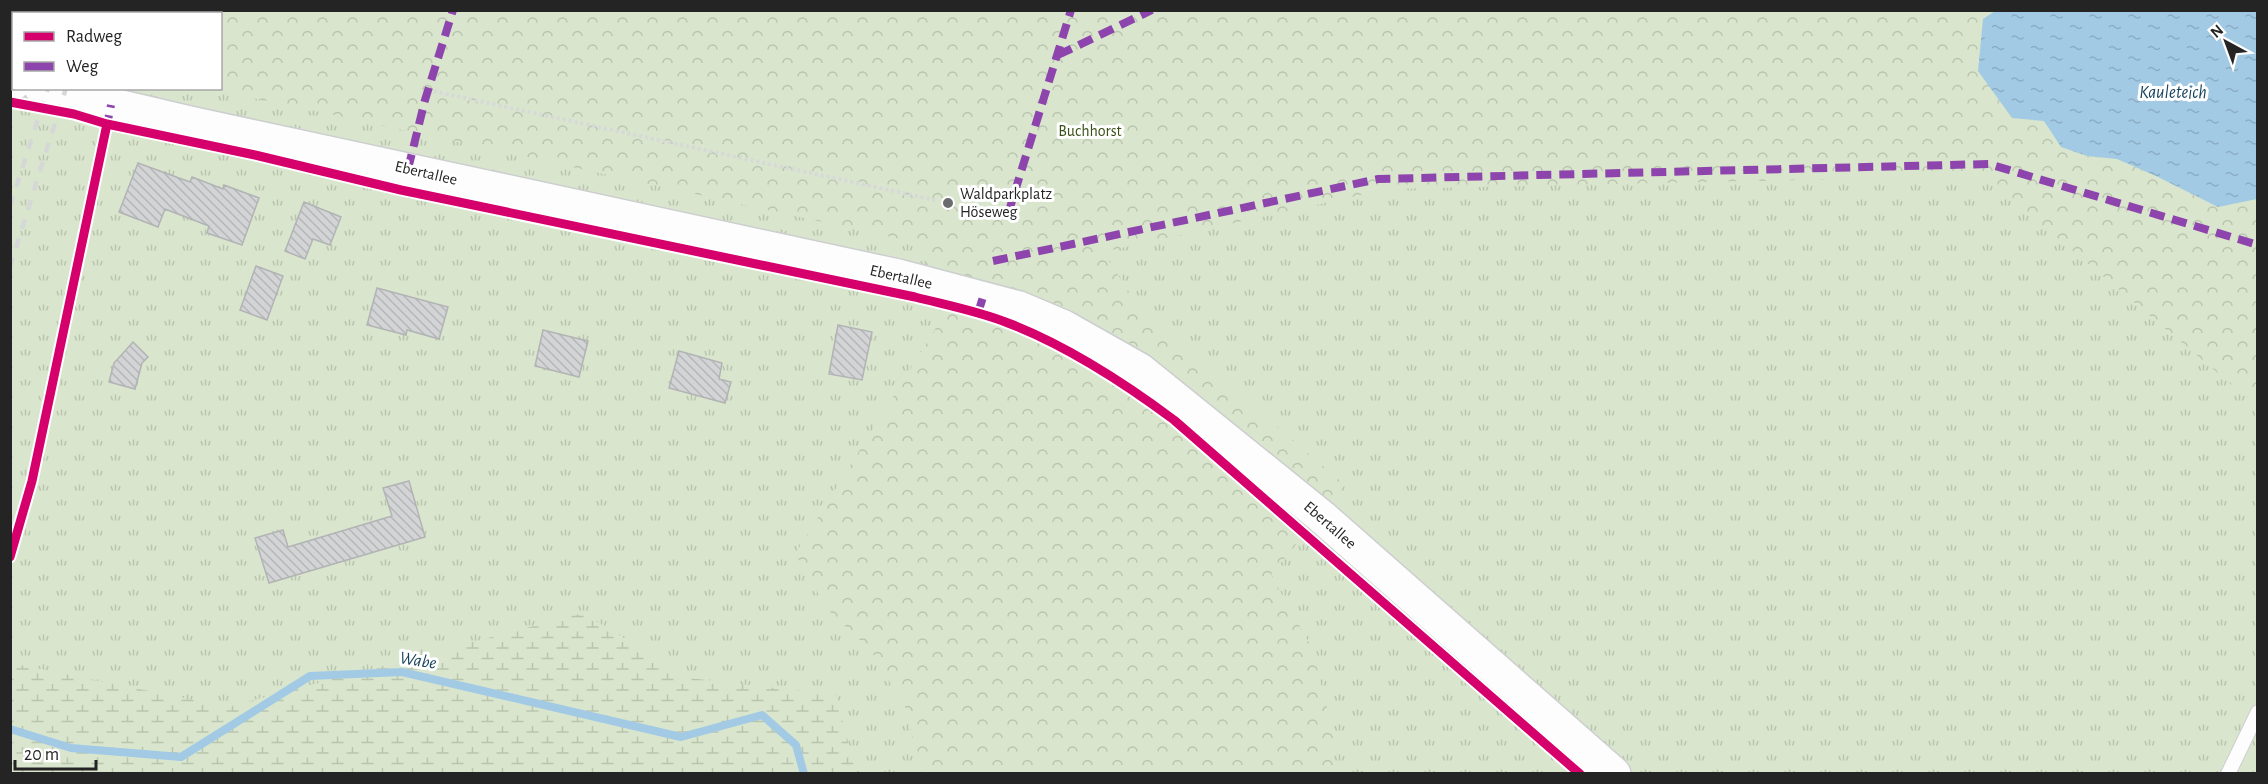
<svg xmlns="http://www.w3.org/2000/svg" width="2268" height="784" font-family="'Alegreya Sans',sans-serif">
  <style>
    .grass { fill: url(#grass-tufts); fill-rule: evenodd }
    .forest { fill: url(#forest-crowns) }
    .wetland { fill: url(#wetland-marsh) }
    .water { fill: url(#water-ripples) }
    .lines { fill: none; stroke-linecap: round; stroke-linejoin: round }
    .stream { stroke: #a2cae5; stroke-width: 8 }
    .building { fill: url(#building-back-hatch); stroke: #b2b3b4; stroke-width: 1.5 }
    .lane-casing { stroke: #cdcecf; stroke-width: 16 }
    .secondary-casing { stroke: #cdcecf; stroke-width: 36 }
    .path { stroke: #d7d8d8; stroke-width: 4; stroke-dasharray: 3 3; stroke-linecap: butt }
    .lane { stroke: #fdfdfd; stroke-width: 14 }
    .secondary { stroke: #fdfdfd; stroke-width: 33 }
    .rail { stroke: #d6d7d7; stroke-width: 4.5; stroke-dasharray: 10 10; stroke-linecap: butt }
    .quiet { stroke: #8e44ad; stroke-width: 8; stroke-dasharray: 15 8; stroke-linecap: butt }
    .cycleway-casing { stroke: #fff; stroke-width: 13 }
    .cycleway { stroke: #d6006c; stroke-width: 9 }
    .poi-dot { fill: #6b6c6d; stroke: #fff; stroke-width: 2 }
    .labels { text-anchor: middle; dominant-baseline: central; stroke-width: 6; stroke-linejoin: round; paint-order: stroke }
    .park-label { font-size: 16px; fill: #395015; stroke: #fff }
    .street-label { font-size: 16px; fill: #242425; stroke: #fff }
    .poi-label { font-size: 16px; fill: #242425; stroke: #fff; text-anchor: start }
    .water-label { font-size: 18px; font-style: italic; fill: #16425d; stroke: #fff }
  </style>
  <defs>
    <pattern id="grass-tufts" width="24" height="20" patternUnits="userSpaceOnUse" patternTransform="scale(1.5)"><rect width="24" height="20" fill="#d9e6cd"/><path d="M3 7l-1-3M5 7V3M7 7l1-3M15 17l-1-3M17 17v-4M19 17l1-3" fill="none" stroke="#bac5b0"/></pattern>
    <pattern id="forest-crowns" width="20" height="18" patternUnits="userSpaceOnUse" patternTransform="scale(1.5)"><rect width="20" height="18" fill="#d9e6cd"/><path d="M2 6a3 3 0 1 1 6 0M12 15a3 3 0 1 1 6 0" fill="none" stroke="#bac5b0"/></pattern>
    <pattern id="wetland-marsh" width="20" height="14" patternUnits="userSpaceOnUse" patternTransform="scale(1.5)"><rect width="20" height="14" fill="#d9e6cd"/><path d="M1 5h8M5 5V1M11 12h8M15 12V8" fill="none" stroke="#bac5b0"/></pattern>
    <pattern id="water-ripples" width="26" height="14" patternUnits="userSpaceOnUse" patternTransform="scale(1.5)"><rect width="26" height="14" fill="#a2cae5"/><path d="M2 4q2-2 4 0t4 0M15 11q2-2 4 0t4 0" fill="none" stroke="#8badc4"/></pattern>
    <pattern id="building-back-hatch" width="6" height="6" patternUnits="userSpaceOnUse" patternTransform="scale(1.5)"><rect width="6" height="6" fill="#d3d4d5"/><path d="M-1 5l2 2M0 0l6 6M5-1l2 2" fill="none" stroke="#b5b6b7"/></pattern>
  </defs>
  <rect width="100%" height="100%" fill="#f0f1f2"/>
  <path class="grass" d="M11,11h2246v762h-2246zM14,14h206v74h-206z"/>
  <path class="forest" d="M120,10l1875,1 -12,8 29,99 32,3 17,26 26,9 30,3 39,17 62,31 39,-8v207l-273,-230 -596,13 -285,63 36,55 206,178 -74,90 41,73 23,92 -2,33h-412l-16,-66 -34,-56 -43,-41 -33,-56 149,-239 -26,-72 -634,-139 -81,-15 17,-1v-74h-101z"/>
  <path class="wetland" d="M583,613l106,65 147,17 20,78h-845v-110l217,44z"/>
  <path class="water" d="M1995,11h262v188l-39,8 -62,-31 -39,-17 -30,-3 -26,-9 -17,-26 -32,-3 -34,-47 5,-52z"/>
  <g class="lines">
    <path class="stream" d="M10,729l61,19 110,9 129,-81 92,-4 279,65 81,-22 34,30 8,29"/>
  </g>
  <path class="building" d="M138,163l52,19 2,-5 31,12 1,-4 35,13 -17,47 -35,-12 2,-7 -44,-17 -7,18 -39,-15z
    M304,202l37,15 -11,28 -17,-6 -8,20 -20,-8z
    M256,266l27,10 -16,44 -27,-10z
    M377,288l71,19 -9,32 -32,-9 -1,5 -39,-10z
    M838,325l34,7 -10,48 -33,-6z
    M543,330l45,11 -9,36 -44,-11z
    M133,342l15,15 -6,6 -7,26 -26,-7 5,-19z
    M679,351l43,12 -3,16 12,3 -6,21 -56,-15z
    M409,481l16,56 -156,46 -14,-45 28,-8 5,17 104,-31 -9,-28z"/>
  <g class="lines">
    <defs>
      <path id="lane" d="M2228,774l30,-62"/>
      <path id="secondary" d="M10,83h4
        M41,88l149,35 708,153 121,32 45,19 76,43 182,147 292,257"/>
    </defs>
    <use href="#lane" class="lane-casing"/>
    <use href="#secondary" class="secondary-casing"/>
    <path class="path" d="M428,90l507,110"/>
    <use href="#lane" class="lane"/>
    <use href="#secondary" class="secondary"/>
    <path class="rail" d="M73,14l1,-4
      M90,14l1,-4
      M10,206l38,-118
      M10,267l56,-179"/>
    <path class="quiet" d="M1058,55l94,-45
      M106,130l5,-25
      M408,169l17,-69 28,-90
      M1008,214l63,-204
      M993,261l385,-82 611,-15 269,81
      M978,313l5,-16"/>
    <defs>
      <path id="cycleway" d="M10,102l64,12 33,10 148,31 146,35 514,107c31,8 63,14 93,26 60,23 115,59 166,97l406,354
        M10,557l22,-76 75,-357"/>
    </defs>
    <use href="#cycleway" class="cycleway-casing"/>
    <use href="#cycleway" class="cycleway"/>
  </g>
  <circle class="poi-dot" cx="948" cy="203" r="6"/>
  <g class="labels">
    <g class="park-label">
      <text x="1090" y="131">Buchhorst</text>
    </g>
    <g class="street-label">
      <text transform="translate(426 173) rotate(13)">Ebertallee</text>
      <text transform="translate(901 277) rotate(13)">Ebertallee</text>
      <text transform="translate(1330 525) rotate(41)">Ebertallee</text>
    </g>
    <g class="poi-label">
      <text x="960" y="194">Waldparkplatz<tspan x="960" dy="18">Höseweg</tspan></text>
    </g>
    <g class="water-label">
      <text x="2173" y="93">Kauleteich</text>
      <text transform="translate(418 661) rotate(9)">Wabe</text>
    </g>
  </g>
  <rect width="2268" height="784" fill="none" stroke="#242425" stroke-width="24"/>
  <rect x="12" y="12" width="210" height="78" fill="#ffffff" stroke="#a7a7a8" stroke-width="1.5"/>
  <rect x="24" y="32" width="30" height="9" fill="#d6006c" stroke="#a7a7a8" stroke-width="1.5"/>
  <text x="66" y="42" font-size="18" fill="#242425">Radweg</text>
  <rect x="24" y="62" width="30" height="9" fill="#8e44ad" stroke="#a7a7a8" stroke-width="1.5"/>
  <text x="66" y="72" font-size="18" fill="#242425">Weg</text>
  <g transform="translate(2226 42) rotate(319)" stroke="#ffffff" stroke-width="4.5" paint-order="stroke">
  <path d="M0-4.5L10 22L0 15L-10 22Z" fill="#242425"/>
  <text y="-9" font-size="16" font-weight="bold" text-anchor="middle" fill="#242425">N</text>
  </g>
  <path d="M15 760v9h81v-9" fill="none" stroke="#242425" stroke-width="3"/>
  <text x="24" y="760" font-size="18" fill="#242425" stroke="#ffffff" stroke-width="4.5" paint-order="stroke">20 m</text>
</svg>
